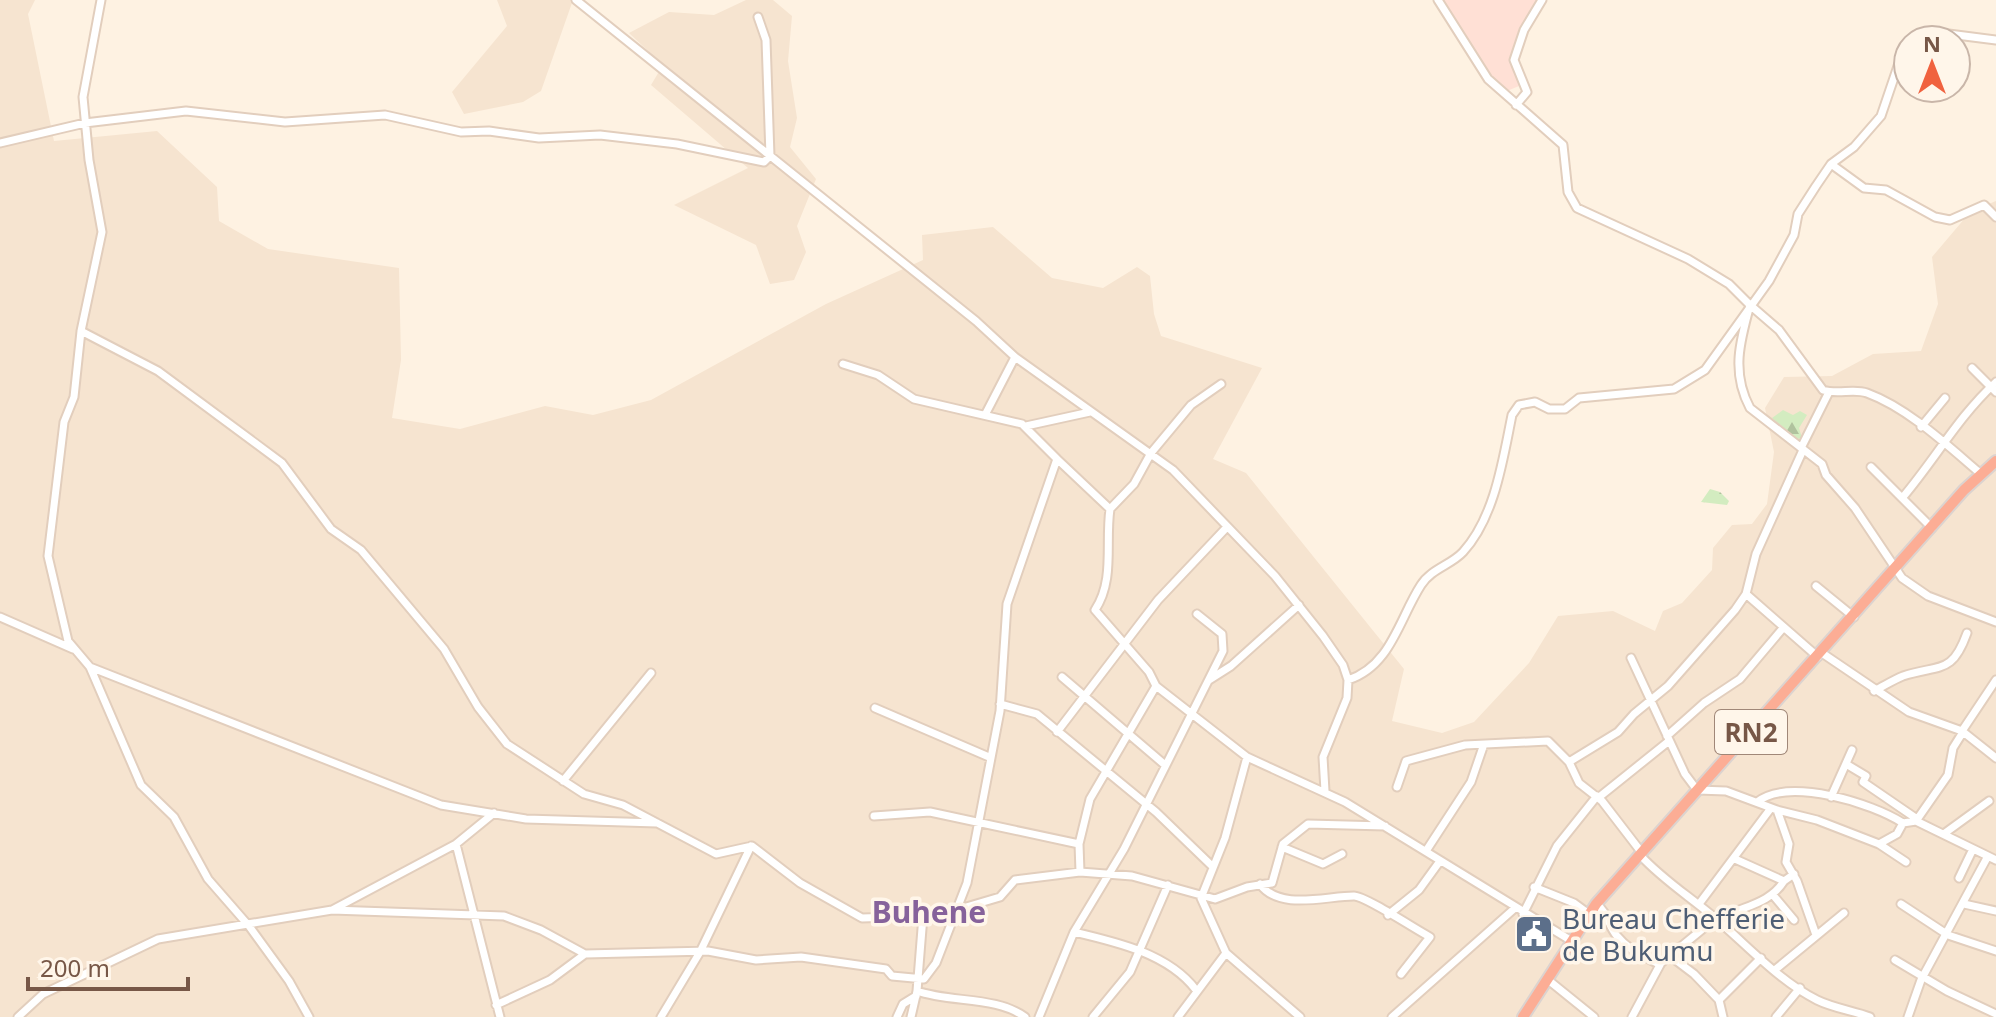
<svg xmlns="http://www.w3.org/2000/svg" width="1996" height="1017" font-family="'Noto Sans',sans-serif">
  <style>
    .residential { fill: #f6e4d0 }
    .commercial { fill: #ffe0d5 }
    .forest { fill: url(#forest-firs) }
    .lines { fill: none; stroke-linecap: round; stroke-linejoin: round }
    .minor-casing { stroke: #e2cebd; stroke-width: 11 }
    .highway-casing { stroke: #dcd3cf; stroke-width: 14 }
    .minor { stroke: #fff; stroke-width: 7 }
    .highway { stroke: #fcad95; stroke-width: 10 }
    .labels { text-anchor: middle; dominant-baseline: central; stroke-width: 7; stroke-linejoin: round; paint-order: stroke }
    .shield { fill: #fff6ea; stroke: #a08778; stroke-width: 2 }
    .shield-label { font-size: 26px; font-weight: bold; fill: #775747 }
    .service-label { font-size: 28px; fill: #4e5e75; stroke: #fff6ea; text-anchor: start }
    .neighbourhood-label { font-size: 30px; font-weight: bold; fill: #86629b; stroke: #fff6ea }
  </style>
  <defs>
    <pattern id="forest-firs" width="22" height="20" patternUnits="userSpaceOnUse" patternTransform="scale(2)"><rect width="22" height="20" fill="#d3ecc0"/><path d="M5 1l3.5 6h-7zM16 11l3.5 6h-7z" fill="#b0c29e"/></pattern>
  </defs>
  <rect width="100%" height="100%" fill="#fef2e2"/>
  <path class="residential" d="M0,0h35l-7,14 26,127 103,-10 60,56 2,34 49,28 131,19 2,92 -9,58 68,11 85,-23 48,9 58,-15 175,-96 97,-44 -1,-25 71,-8 59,51 51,10 34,-21 13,9 4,38 7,22 101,32 -49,91 33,14 158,196 -12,52 50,12 32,-11 55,-59 29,-47 55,-5 42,20 8,-20 19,-8 30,-33 1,-22 19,-23 20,-1 15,-20 7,-52 -9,-44 19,-31 48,-1 41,-22 48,-3 17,-47 -6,-47 39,-46 25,-10v816h-1996z
    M497,0h76l-32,91 -18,11 -59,12 -12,-22 55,-66z
    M746,0h27l19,16 -4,45 9,57 -7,29 26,32 -19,47 9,26 -12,28 -24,4 -14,-39 -82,-40 74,-37 -97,-83 12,-20 -34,-32 40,-21 45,3z"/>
  <path class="commercial" d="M1440,0h98l-17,28 -11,30 9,28 -12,5 -18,-16z"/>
  <path class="forest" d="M1783,410l10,5 7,-4 7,4 -8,13 3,10 -5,1 -25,-21z
    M1710,489l10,3 9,9 -2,4 -26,-3z"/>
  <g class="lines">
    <defs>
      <path id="minor" d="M101,0l-18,97 6,63 13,72 -21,99 77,40 124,92 49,66 30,21 83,99 34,58 29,37 77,50 39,11 93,49 36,-8 48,37 62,35 61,-2 33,-6 44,-13 15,-17 65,-8 52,4 83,23 32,-12 25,-4 11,-39 25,-20 77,2
        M576,0l400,321 39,36 158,113 102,106 48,60 20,29 5,15 -1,18 -24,59 2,34
        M1438,0l50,79 75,66 5,47 9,16 111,51 41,25 21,21c-10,36 -19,68 0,103l72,56 4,11 29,33 47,70 26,18 68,26
        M1918,40l23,-7 55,7
        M1516,105l11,-13 -13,-32 10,-30 18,-30
        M0,143l85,-20 101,-12 99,11 100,-7 76,17 28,-1 50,7 61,-3 77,9 87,18 6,-6 -4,-116 -8,-23
        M1831,164l33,24 22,2 49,27 15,3 34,-15 12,12
        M1750,305l29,25 44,60c15,5 30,-2 44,3 41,15 81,53 114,81
        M81,331l-7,66 -10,25 -16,134 20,85 22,26 51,118 33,32 34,62 41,47 40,55 20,36
        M1972,368l24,24
        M1221,384l-30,21 -40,48 -17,31 -24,25c-5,34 5,71 -15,101l54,62 7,14 91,71 98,45 225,138
        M985,415l30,-58
        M1026,426l64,-14
        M1921,427l24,-29
        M1801,448l28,-56
        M1057,459l53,50
        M1871,467l61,61
        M1903,497c33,-39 55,-80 93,-115
        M1816,586l38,31
        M1746,594l72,63
        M0,617l73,32
        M1822,653l87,59 53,19 34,27
        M1631,658l54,116 12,16 29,1 51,19 40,10 62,24 27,18
        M90,667l351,138 85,14 131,4
        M1062,677l103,88
        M1209,680l22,-14 68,-61
        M1348,680c43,-14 51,-61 73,-95 10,-16 30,-20 42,-33 32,-35 40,-93 49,-137l7,-10 16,-3 14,7h16l14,-11 95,-9 31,-19 64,-89 25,-46 4,-21 18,-28 15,-22 23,-17 27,-31 17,-50 10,-13
        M1874,691c10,-5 19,-11 29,-15 37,-12 49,-1 64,-43
        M1000,704l37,10 119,98 56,54
        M875,708l114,49
        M1962,731l34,-51
        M1057,732l101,-132 69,-73
        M1667,736l37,-33 36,-24 43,-51
        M1247,757l-22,81 -24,60 25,55 74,64
        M1569,762l49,-30 16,-18 34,-28 67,-76 11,-16 10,-40 47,-104
        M1846,764l20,12 -3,6 54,37
        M563,781l88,-108
        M1397,787l9,-26 59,-16 83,-4 21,21 10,21 23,18 40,52
        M1831,797l21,-47
        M1598,798l71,-57
        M1757,802c32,-25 115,1 146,21l13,-2 32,-46 5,-27 10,-16
        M1777,810l12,34 -3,18 11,19 19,54
        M494,813l-38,31 44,173
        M874,816l56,-4 149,32 1,28
        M1916,821l80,39
        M1945,833l44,-32
        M1079,844l11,-45 66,-113
        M1879,844l18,-10 6,-11
        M1282,847l41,17 19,-10
        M1426,851l45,-69 12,-35
        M1640,855c23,25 49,41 75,63 32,27 64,63 102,82 16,8 37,11 53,17
        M1735,859l49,22 10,-7
        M1959,878l14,-29
        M1260,884c19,27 66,12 94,12 11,0 61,33 76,41l-29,37
        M1534,887l40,16 15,11
        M1773,895l21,25
        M1596,904c12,8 12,22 21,32 12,15 28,20 43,29
        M1699,904l72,-96
        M1901,904l47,31 48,16
        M1964,904l32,7
        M332,910l124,-66
        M1523,914l34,-68 40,-50
        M1388,915l31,-25 21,-29
        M1718,920c23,-14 51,-15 66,-39
        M1074,932c43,10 95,22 122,58
        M1669,955l25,19 25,26
        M1895,960l52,31 49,23
        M1776,969l68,-56
        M1547,979l47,38
        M917,991c34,12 79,5 108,26
        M496,1005l54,-25 35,-26
        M18,1017l25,-23 115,-55 174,-29 172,6 37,14 44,24 123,-3 48,9 45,-3 85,12 6,7 32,3 12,-16 31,-80 33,-172 7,-107 50,-145 -35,-35 -108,-25 -36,-24 -35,-11
        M661,1017l39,-65 51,-106
        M897,1017l6,-13 13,-8
        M911,1017l6,-26 6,-75
        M1039,1017l35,-85 50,-83 99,-198 -1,-17 -25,-20
        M1093,1017l37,-45 38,-87
        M1178,1017l48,-64
        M1392,1017l123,-109
        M1632,1017l29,-54 55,-45
        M1723,1017l-4,-17 42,-42
        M1776,1017l24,-29
        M1908,1017l13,-37 67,-124"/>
      <path id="highway" d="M1523,1017l73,-113 368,-414 32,-29"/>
    </defs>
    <use href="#minor" class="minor-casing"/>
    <use href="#highway" class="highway-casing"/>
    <use href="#minor" class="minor"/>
    <use href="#highway" class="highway"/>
  </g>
  <defs>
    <symbol id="civic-square" viewBox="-11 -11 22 22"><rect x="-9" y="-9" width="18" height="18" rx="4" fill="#5c6f8a" stroke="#fff6ea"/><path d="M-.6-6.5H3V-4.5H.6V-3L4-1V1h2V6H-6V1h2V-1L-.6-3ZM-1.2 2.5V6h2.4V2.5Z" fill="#fff"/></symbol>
  </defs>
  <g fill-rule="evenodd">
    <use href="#civic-square" x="1512" y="912" width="44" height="44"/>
  </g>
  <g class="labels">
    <rect class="shield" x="1715" y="710" width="72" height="44" rx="6"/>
    <g class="shield-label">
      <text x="1751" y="732">RN2</text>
    </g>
    <g class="service-label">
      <text x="1562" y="918">Bureau Chefferie<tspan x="1562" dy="32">de Bukumu</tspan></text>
    </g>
    <g class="neighbourhood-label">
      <text x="929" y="911">Buhene</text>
    </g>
  </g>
  <g transform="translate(1932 64)"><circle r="38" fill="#fff6ea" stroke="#c9b6a9" stroke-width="2"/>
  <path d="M0-6L14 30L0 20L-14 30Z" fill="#f0623f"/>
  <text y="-12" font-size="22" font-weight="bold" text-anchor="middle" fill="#775747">N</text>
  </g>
  <path d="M28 977v12h160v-12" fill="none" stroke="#775747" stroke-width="4"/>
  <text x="40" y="977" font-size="24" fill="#775747" stroke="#fff6ea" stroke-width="6" paint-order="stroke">200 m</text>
</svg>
